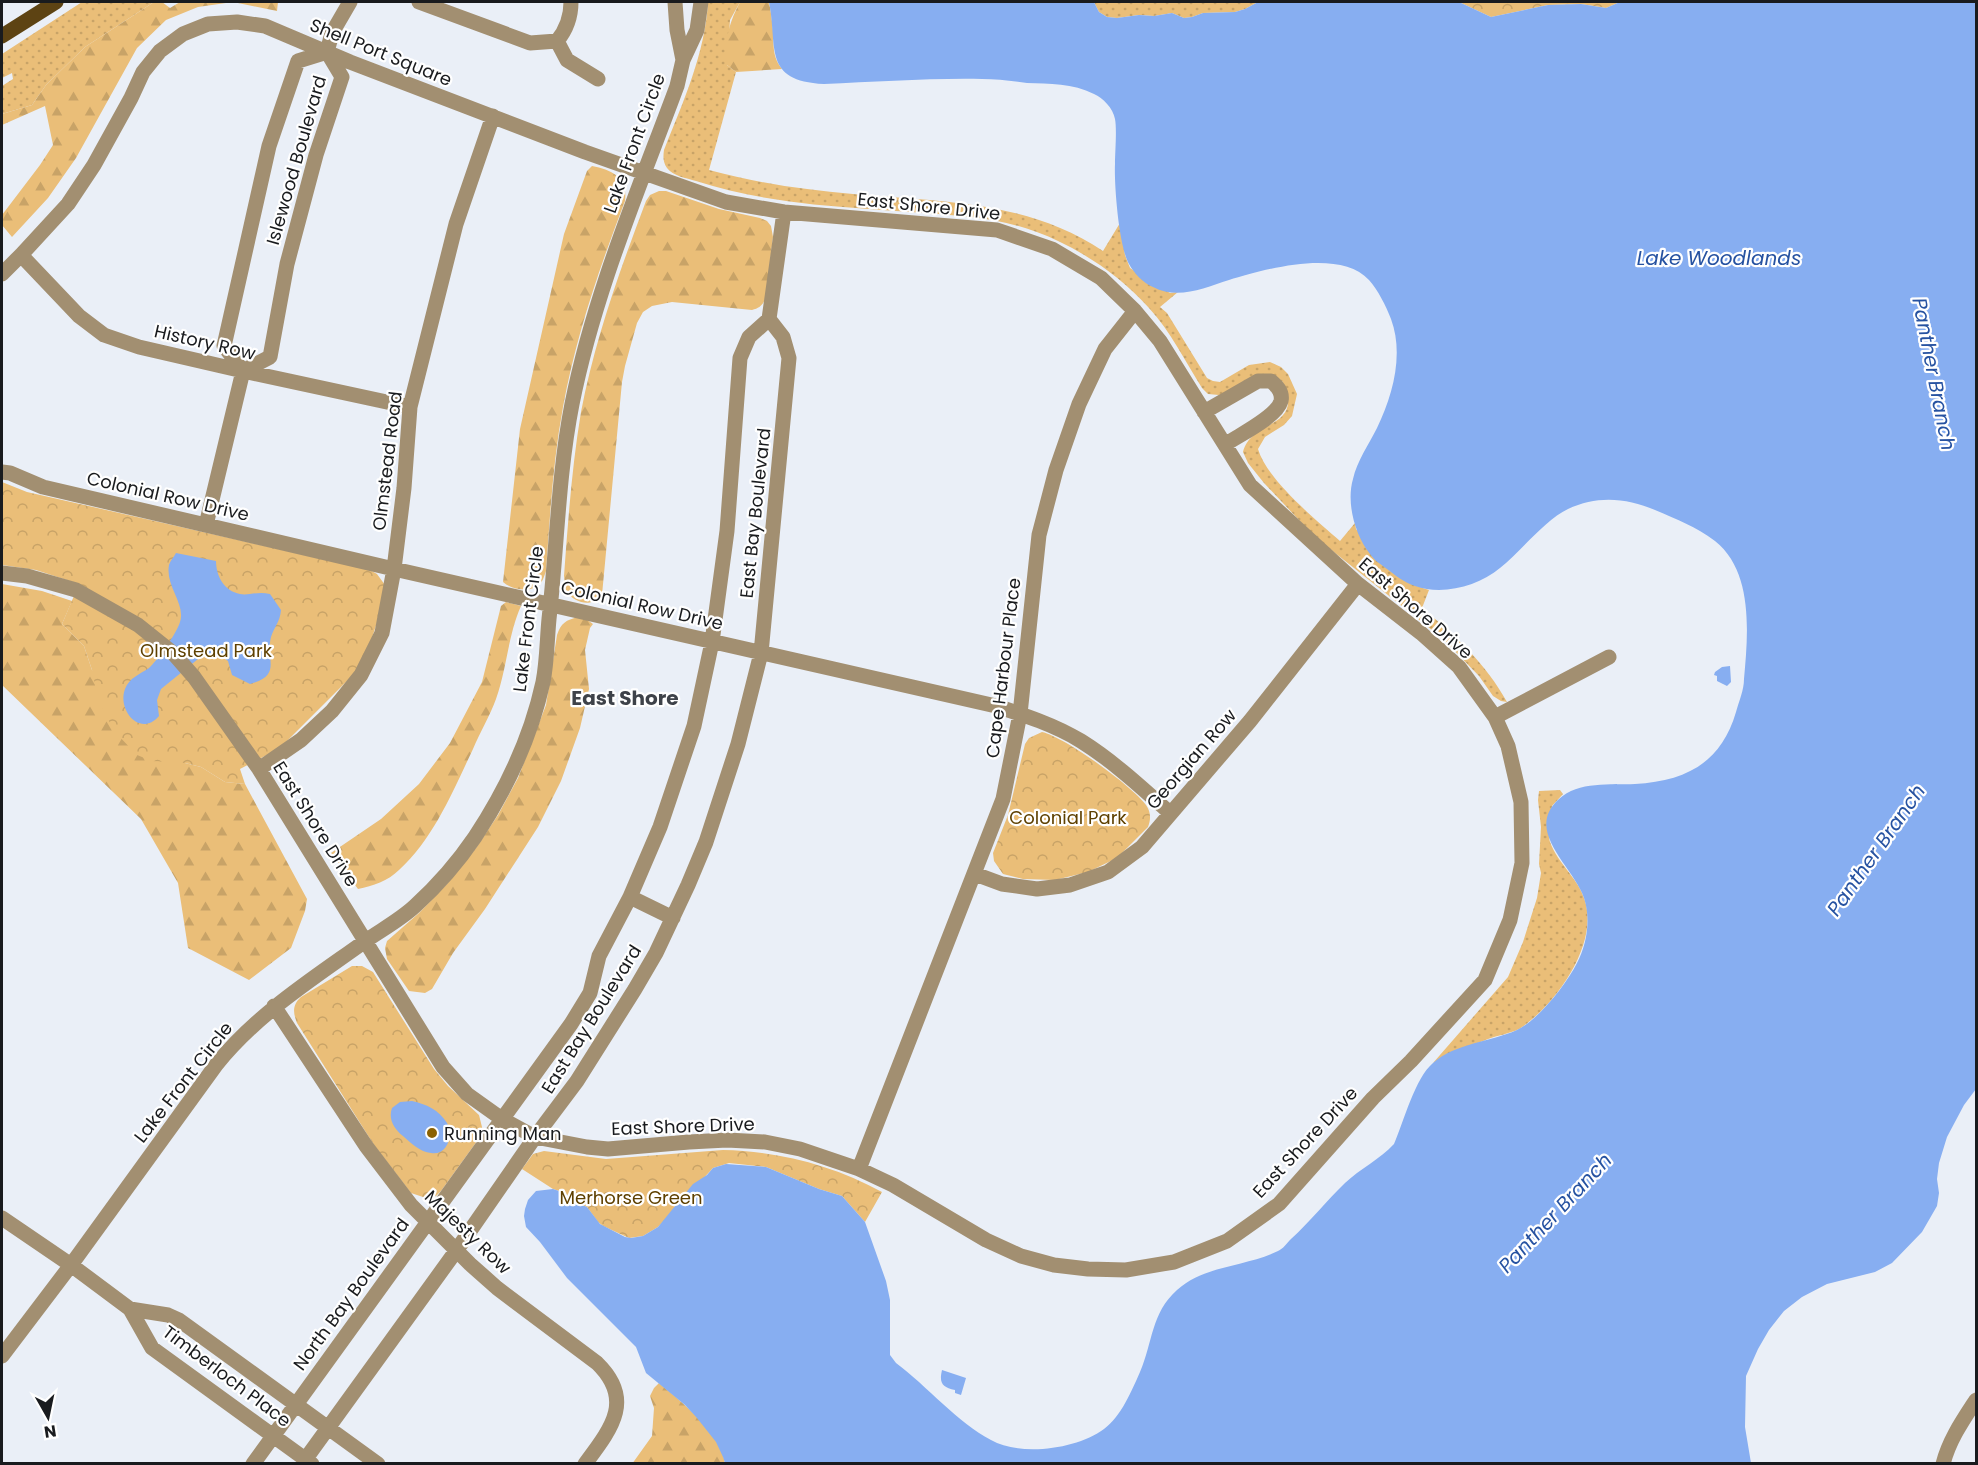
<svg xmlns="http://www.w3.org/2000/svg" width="1978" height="1465" font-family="Poppins,sans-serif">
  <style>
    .grass { fill: url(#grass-dots) }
    .forest { fill: url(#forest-firs) }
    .park { fill: url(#park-crowns) }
    .water { fill: #87aef1 }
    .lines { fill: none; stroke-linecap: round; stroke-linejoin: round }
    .minor { stroke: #a28f71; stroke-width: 15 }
    .major { stroke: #5d4313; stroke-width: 15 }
    .poi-dot { fill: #8b6102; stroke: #fff; stroke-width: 2 }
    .labels { text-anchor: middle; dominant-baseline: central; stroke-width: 4.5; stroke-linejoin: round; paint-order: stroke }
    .street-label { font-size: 18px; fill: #191b1e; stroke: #fff }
    .park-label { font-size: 18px; fill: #5e4001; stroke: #fff }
    .poi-label { font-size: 18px; fill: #191b1e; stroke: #fff; text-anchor: start }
    .water-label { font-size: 20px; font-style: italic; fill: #2652a1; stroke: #fff }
    .neighbourhood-label { font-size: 20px; font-weight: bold; fill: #3e4249; stroke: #fff }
  </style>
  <defs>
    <pattern id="grass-dots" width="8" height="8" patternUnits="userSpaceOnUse" patternTransform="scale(1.5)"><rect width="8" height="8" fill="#eabe78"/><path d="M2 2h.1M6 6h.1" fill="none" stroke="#c8a367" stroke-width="1.8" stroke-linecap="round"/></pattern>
    <pattern id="forest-firs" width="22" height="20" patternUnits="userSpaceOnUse" patternTransform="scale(1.5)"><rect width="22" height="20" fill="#eabe78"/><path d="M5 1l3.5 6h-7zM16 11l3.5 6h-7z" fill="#c8a367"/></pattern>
    <pattern id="park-crowns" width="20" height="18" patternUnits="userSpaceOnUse" patternTransform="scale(1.5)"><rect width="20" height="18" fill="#eabe78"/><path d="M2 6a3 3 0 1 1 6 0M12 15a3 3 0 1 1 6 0" fill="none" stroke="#c8a367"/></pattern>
  </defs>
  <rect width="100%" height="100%" fill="#eaeff7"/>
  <path class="grass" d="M82,2h72l-69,45 -39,38 -14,20 -30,9v-28l11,-7 -1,-6 -10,5v-24z
    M708,2h32l-10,18 -3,45 9,7 -27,98c48,13 95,20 144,24 88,8 173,6 250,57l17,-28 5,32 5,13 40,25 8,-1 -18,15 7,6 40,65 6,3 7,1 29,-17 21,-3 11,5 7,7 9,20 -5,22 -8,9 -19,12 -7,12c9,31 57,70 82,92l15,-18 1,6c24,30 34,50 73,61l-7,18c34,28 64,56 85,94l-6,-1 -8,-5 -14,-20 -37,-38 -127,-101 -51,-54 -16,-20 -5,-11c8,-34 63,-22 39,-71l-63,14 -11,-1 -6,-6c-17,-27 -31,-56 -53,-80 -25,-28 -57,-51 -91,-67 -27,-13 -57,-21 -87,-24 -93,-10 -186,-7 -275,-36 -10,-3 -23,-5 -29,-13 -4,-6 -4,-11 -3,-18 19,-48 41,-96 44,-148z
    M1094,2h164l-13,7 -10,3 -32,1 -11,4 -8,1 -12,-5 -18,3 -15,-1 -22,3 -10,-1 -8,-5z
    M1560,790l3,4 -11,12c-1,10 -5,26 -2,36 8,22 29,37 35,59 14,44 -31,106 -66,128 -10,5 -21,6 -31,10 -19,7 -37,16 -55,24l75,-86 15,-35 14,-44 4,-25 -2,-9 2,-37 -3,-27 1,-9z"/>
  <path class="forest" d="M154,2h8l8,6 10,-6h98l-1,9 -44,-9 -35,5 -32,13 -29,28 -61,110 -28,40 -36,39 -10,-12v-10l38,-50 13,-20 -8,-39 -43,19v-11l30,-9 14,-20 39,-38z
    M740,2h29c2,9 3,19 4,29 1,15 -1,25 9,38l-46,3 -9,-7c-2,-26 1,-40 13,-63z
    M592,166c21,4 36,12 33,35 -26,68 -49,135 -62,206 -10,54 -13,109 -17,164 -2,6 -4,13 -10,16 -10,5 -25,2 -33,-5l17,-153 44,-195 23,-63z
    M659,191h7l53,18 41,9 7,3 4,5 2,11 -7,60c-3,8 -6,11 -14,13l-80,-8 -20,4 -9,6 -6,11 -12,43 -3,16 -20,213c-11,13 -26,8 -36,-3l-2,-16c4,-55 8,-110 17,-164 14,-73 39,-142 65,-211l4,-6z
    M2,584l40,7 30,10 -10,23 22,22 8,24 93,93 16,4 24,15 20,2 62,115 -2,12 -14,37 -42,32 -61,-32 -10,-65 -37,-64 -139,-134z
    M506,602l15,4c-13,29 -14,62 -25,93 -6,17 -16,33 -23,50 -20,42 -39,89 -74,121 -11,11 -26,16 -41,19l-27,-36 50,-34 38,-35 31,-41 32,-61 19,-76z
    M578,617l8,2 7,5 -3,4 -5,22 4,39 -9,39 -19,53 -23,46 -53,82 -32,44 -21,36 -7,4 -16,-2 -22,-32 -2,-11 2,-7 32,-28 27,-28 30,-37 22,-33 20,-37 28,-73 11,-70c4,-12 9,-15 21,-18z
    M659,1383c23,19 61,50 66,80l-93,1 20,-28 2,-28 -4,-12 4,-8z"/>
  <path class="park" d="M1459,2h161l-14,6 -25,-4 -33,1 -57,12z
    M2,482l25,10 343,78 7,4 8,11 -1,16 -14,43 -15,29 -75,75 -40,21 5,15 -20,-2 -24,-15 -16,-4 -33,-2 -15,-6 -23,-24 -16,-32 -6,-29 -8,-24 -22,-22 17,-40 -43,-14 -34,-5z
    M1042,732c23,5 90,54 104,73 5,7 5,14 2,22l-31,31 -29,14 -33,8 -32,-1 -20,-5 -9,-13 -1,-8 15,-38 17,-71 4,-6z
    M352,966h10l11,6 61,97 14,17 31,29 3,12 -2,10 -39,54 -5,5 -10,2 -15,-5 -37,-48 -77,-122c-4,-10 -5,-18 4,-26z
    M723,1150c55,1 110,15 159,42l-17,30 -23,-26 -23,-7 -53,-22 -37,-4 -16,5 -55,59 -15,9 -14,2 -26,-12 -5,-4 -11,-15 -14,-6 -8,-8 -12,-4 -31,-20 11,-15 11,-3 62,8z"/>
  <path class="water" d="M769,2h325l5,10 8,5 10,1 22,-3 15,1 18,-3 12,5 8,-1 11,-4 32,-1 10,-3 13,-7h201l32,15 57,-12 33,-1 25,4 14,-6h356v1087l-12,16 -17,32 -8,26 -2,16 2,14 -2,13 -15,26 -30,31 -17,9 -48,12 -25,13 -18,14 -15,19 -11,19 -12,27 -1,51 6,36h-1026l-2,-6 -7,-15 -19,-24 -12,-13 -39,-32 -10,-26 -69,-69 -27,-36 -14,-15 -2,-11 1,-7 3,-9 8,-9 17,-2 12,4 8,8 14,6 13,17 25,13 6,1 12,-2 15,-9 35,-43 14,-9 6,-7 13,-4 40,3 53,22 23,7 23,26 21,59 4,19v55l6,8c31,23 62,60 95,77 30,17 86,9 113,-11 17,-12 28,-39 36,-57 13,-30 11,-59 37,-82 28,-25 68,-23 101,-39 5,-2 9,-8 13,-12 19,-17 35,-38 54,-56 15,-14 35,-24 49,-39 10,-23 21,-66 39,-81 23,-20 57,-21 84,-33 21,-10 49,-45 60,-67 10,-19 14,-44 7,-65 -10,-31 -61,-67 -25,-99 19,-18 52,-14 76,-15 51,-3 86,-21 101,-72 3,-11 8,-22 8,-33 4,-44 10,-107 -29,-138 -20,-15 -37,-21 -60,-31 -28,-12 -58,-15 -87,-1 -23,11 -47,42 -68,59 -22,18 -57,28 -85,18 -11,-4 -19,-10 -28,-17 -9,-7 -11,-7 -17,-15 -15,-19 -24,-51 -17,-75 4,-18 16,-35 24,-51 16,-33 27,-74 14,-109 -5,-13 -13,-29 -22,-39 -29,-32 -104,-11 -140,0 -25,8 -51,20 -76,7 -10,-4 -19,-14 -24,-23 -10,-17 -15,-79 -14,-100 0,-11 2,-35 0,-45 -2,-11 -12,-21 -21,-25 -21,-11 -45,-10 -67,-11 -15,-2 -30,-4 -45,-4 -52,-1 -106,3 -158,5 -62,-3 -46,-37 -55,-82z
    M176,553l40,8c0,15 8,30 24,33 8,2 17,-3 30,0l11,16c-1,12 -7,17 -10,27 -6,23 12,38 -21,47l-18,-9 -4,-14 -12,-8 -13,2 -42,34 -4,11 2,16c-19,22 -42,-6 -34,-27 4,-11 15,-15 24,-21 8,-7 28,-35 31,-46 6,-18 -15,-36 -11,-57 1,-4 5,-8 7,-12z
    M1730,666l1,16 -4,4 -10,-5v-5l-3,-1 1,-3 7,-5z
    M412,1101c14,3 27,9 35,22 7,12 0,33 -16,30 -11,-1 -20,-10 -28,-17 -9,-7 -15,-17 -11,-28l8,-6z
    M942,1370l24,8 -5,17 -6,-2v-3c-13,-3 -16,-7 -13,-20z"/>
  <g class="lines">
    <path class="minor" d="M419,2l111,41 27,-2c10,-12 14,-24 14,-39
      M675,2l2,28 6,30
      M557,41l10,19 31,19
      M327,52l5,-19 18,-31
      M21,255l58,61 25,19 35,12 104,24 167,36
      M2,274l19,-19 47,-51 26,-39 37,-67 12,-26 17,-21 23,-17 25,-10 29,-2 28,4 85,36 235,90 141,50 58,10 213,18 55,19 49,29 34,33 25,30 90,144 108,99 63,49 38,34 36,50 13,29 13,56 1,61 -12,57 -25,60 -74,81 -38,37 -94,106 -52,37 -53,21 -48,8 -38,-1 -34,-4 -33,-9 -35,-16 -93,-55 -34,-16 -59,-20 -35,-7 -38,-2 -38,2 -81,7 -21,-2 -52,-10 -33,-18 -35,-25 -24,-27 -184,-298 -65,-92 -21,-24 -35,-28 -62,-35 -49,-14 -25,-3
      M243,371l-19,-25 45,-200 29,-85 29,-9
      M1204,412l54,-31h13c6,5 12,11 10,20 -4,16 -42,34 -55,43
      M2,472l8,1 33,14 351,82 602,137c28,9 59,19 85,35 32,20 61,47 89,72
      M206,525l37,-154 27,-14 17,-93 29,-109 26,-78 -15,-25
      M1495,717l114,-60
      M259,769l42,-29 31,-29 29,-36 21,-42 12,-64 10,-81 6,-81 46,-183 37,-108
      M975,874l27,10 35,5 33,-4 38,-13 34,-25 108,-126 108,-137
      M630,897l43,21
      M274,1006l92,140 45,59 59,59 27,24 100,75c38,37 14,66 -12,101
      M859,1169l144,-370 17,-85 19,-179 17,-65 23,-66 26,-55 30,-38
      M2,1218l69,47 59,44 38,6 11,5 199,144
      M130,1309l22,39 160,116
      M2,1356l69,-91 145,-200c41,-51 95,-85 148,-123 17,-12 36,-22 51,-36 22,-20 43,-44 60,-69 31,-47 56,-100 68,-155 4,-20 4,-42 6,-63 8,-71 9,-144 23,-215 22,-110 66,-213 105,-318l6,-26 14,-30 4,-28
      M253,1464l318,-440 19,-31 9,-37 31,-59 30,-70 34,-101 18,-84 15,-111 13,-173 9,-21 20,-18 15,-107
      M302,1464l154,-213 79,-114 42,-56 58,-92 21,-36 32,-68 18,-43 32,-98 23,-91 28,-295 -6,-21 -14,-18
      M1943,1464c6,-24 20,-44 33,-64"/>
    <path class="major" d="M2,36l54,-34"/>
  </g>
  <circle class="poi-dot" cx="432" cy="1133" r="6"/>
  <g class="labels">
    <g class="street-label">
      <text transform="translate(381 52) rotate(22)">Shell Port Square</text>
      <text transform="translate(634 143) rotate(-70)">Lake Front Circle</text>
      <text transform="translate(296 160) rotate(-74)">Islewood Boulevard</text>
      <text transform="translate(929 206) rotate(6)">East Shore Drive</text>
      <text transform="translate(205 342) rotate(13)">History Row</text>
      <text transform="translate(387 461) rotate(-83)">Olmstead Road</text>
      <text transform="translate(168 496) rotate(13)">Colonial Row Drive</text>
      <text transform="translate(755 513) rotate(-84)">East Bay Boulevard</text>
      <text transform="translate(642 605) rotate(13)">Colonial Row Drive</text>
      <text transform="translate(1416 608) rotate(41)">East Shore Drive</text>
      <text transform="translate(528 619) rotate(-83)">Lake Front Circle</text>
      <text transform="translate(1003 668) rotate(-83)">Cape Harbour Place</text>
      <text transform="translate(1191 759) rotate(-49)">Georgian Row</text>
      <text transform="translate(316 824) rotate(58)">East Shore Drive</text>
      <text transform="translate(591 1019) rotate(-58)">East Bay Boulevard</text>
      <text transform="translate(183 1082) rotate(-52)">Lake Front Circle</text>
      <text transform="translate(683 1126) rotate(-2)">East Shore Drive</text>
      <text transform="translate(1305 1142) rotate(-47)">East Shore Drive</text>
      <text transform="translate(468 1232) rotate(44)">Majesty Row</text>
      <text transform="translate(351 1294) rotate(-54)">North Bay Boulevard</text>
      <text transform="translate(227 1376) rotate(37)">Timberloch Place</text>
    </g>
    <g class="park-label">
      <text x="206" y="650">Olmstead Park</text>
      <text x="1068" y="817">Colonial Park</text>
      <text x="631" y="1197">Merhorse Green</text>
    </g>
    <g class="poi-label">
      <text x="444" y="1133">Running Man</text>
    </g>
    <g class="water-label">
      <text x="1719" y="258">Lake Woodlands</text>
      <text transform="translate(1934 374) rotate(79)">Panther Branch</text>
      <text transform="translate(1876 850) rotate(-55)">Panther Branch</text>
      <text transform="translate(1555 1213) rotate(-47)">Panther Branch</text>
    </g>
    <g class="neighbourhood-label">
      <text x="625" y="698">East Shore</text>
    </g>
  </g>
  <rect width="1978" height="1465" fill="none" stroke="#191b1e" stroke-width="6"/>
  <g transform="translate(48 1417) rotate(171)" stroke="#ffffff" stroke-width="4.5" paint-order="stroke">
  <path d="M0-4.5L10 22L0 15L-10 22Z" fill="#191b1e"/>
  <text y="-9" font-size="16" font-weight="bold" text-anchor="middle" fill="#191b1e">N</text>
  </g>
</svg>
